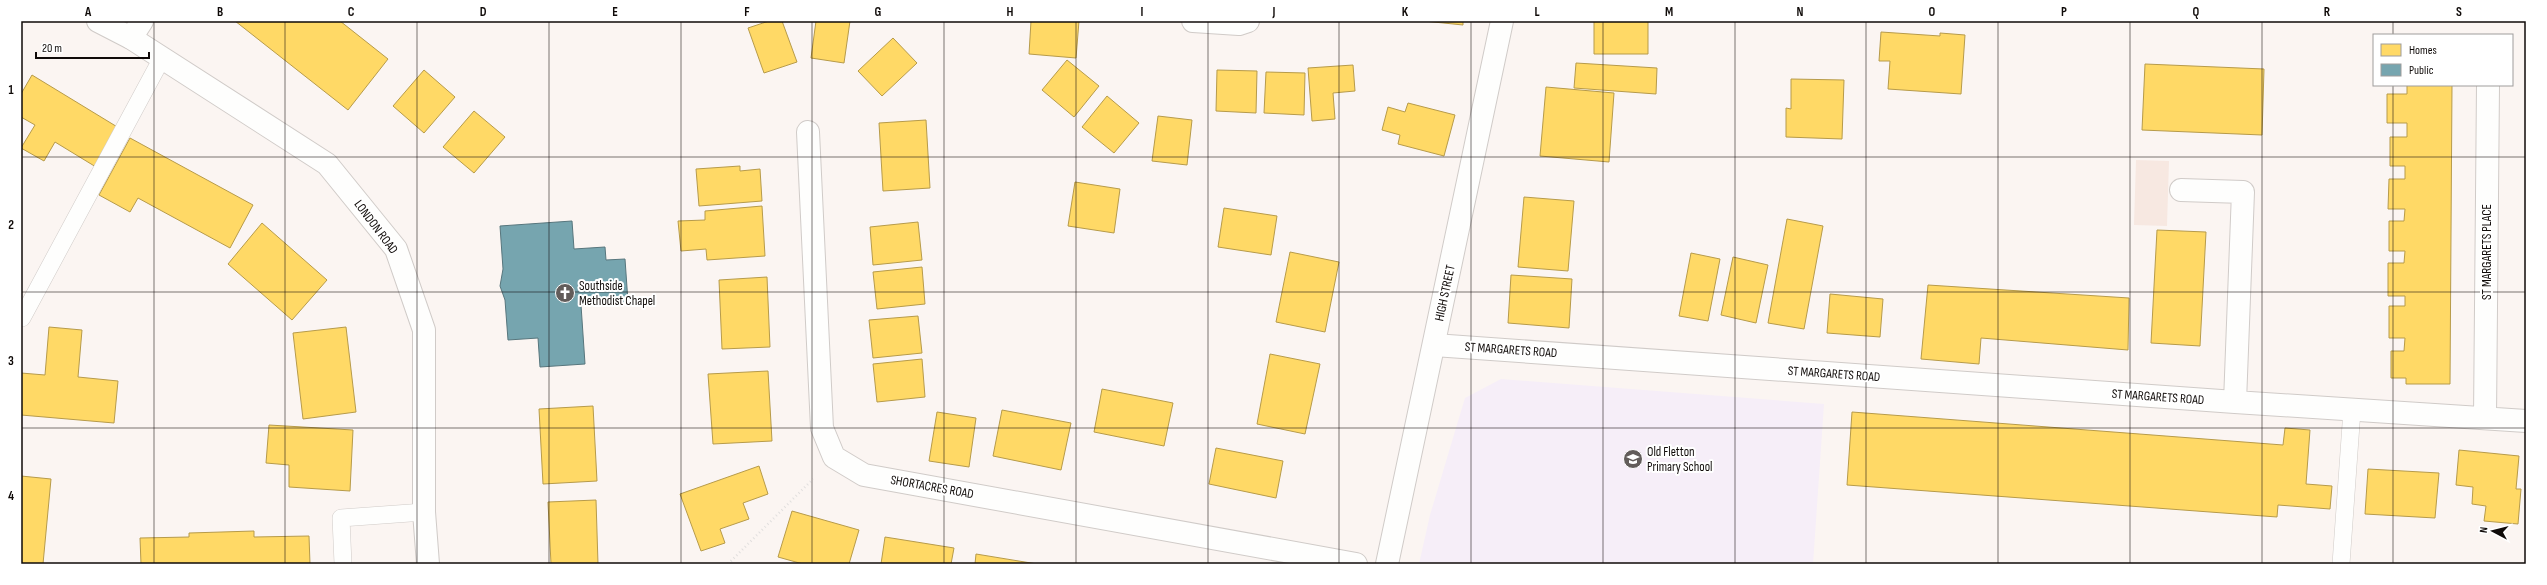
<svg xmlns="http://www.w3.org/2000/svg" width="2547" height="585" font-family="'Sofia Sans Condensed',sans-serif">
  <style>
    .built { fill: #f7e8e1 }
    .education { fill: #f6eef8 }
    .homes { fill: #ffd966; stroke: #b79b4a }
    .public { fill: #76a5af; stroke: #57767d }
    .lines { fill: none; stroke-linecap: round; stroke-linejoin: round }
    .lane-casing { stroke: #d0cbc8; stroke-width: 18 }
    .street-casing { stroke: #d0cbc8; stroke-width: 24 }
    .primary-casing { stroke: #d0cbc8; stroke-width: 24 }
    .path { stroke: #e1dfde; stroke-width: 2.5; stroke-dasharray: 1 3; stroke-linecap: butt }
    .lane { stroke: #fefefd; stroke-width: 17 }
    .street { stroke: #fefefd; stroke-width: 22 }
    .primary { stroke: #fefefd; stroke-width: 22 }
    .grid { fill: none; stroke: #0f0a08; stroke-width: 1; stroke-opacity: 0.55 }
    .labels { text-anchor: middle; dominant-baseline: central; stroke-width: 4; stroke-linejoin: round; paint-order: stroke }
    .street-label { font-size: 13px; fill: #0f0a08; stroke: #fff }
    .poi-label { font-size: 13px; fill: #0f0a08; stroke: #fff; text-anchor: start }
    .neatline { fill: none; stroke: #0f0a08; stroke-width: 1.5 }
    .grid-label { font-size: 13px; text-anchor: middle; font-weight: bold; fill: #0f0a08 }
  </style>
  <rect width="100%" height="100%" fill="#fbf5f2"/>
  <path class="built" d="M2136,160l33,1 -2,65 -33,-1z"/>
  <path class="education" d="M1501,379l323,25 -11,160h-394l11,-49 35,-117z"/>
  <path class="homes" d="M235,21h105l48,38 -40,51z
    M769,21h13l15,41 -33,11 -16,-45z
    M816,21h34l-6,42 -33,-5z
    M1031,21h48l-3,37 -47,-4z
    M1424,21h39v4z
    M1594,21h54v33h-54z
    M1881,32l59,4v-3l25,2 -4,59 -73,-5 2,-28h-11z
    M893,38l24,25 -35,33 -24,-25z
    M1067,60l32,26 -25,31 -32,-27z
    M1576,63l81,5 -1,26 -82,-6z
    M2145,64l119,5 -2,66 -120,-5z
    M1353,65l2,26 -22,2 2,26 -23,2 -4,-53z
    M424,70l31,27 -31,36 -31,-27z
    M1217,70l40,1 -1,42 -40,-2z
    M1266,72l39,1 -1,42 -40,-2z
    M32,75l87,53 -23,39 -41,-25 -11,19 -23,-13 14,-23 -14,-8v-23z
    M1791,79l53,1 -2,59 -56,-2v-29l5,1z
    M2407,85h45l-2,299h-44v-6h-15v-27h13l1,-13h-16v-32h16v-10h-17v-33h16l1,-12h-16v-30h15l1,-12h-17l1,-30h16v-13h-15v-29h17v-14h-20v-29h20z
    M1546,87l68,6 -5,69 -69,-6z
    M1107,96l32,27 -25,30 -32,-26z
    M1408,103l47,12 -11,41 -46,-12 2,-9 -18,-5 6,-23 17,5z
    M474,111l31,26 -31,36 -31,-26z
    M1158,116l34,4 -5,45 -35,-4z
    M926,120l4,68 -47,3 -4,-68z
    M130,138l123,67 -23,43 -92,-50 -8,14 -31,-17z
    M740,166v5l20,-2 2,32 -63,5 -3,-37z
    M1075,182l45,7 -6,44 -46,-7z
    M1524,197l50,4 -6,70 -50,-4z
    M762,206l3,50 -58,4 -1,-11 -25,2 -3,-30 27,-1v-9z
    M1224,208l53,8 -6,39 -53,-8z
    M1787,219l36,7 -19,103 -36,-6z
    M918,222l4,38 -49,5 -3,-38z
    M262,223l65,57 -35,40 -64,-56z
    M2157,230l49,2 -6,114 -49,-3z
    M1290,252l49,10 -14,70 -49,-10z
    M1691,253l29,6 -12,62 -29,-5z
    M1733,257l35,8 -12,58 -35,-8z
    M922,267l3,37 -48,5 -4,-37z
    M1511,275l61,4 -3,49 -61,-5z
    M767,277l3,70 -48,2 -3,-69z
    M1928,285l201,13 -1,52 -147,-12 -2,26 -58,-5z
    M1830,294l53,5 -3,38 -53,-4z
    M918,316l4,37 -49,5 -4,-38z
    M49,327l33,3 -4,47 40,4 -4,42 -93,-8v-42l24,2z
    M346,327l10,85 -53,7 -10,-86z
    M1270,354l50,10 -15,70 -48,-10z
    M922,359l3,38 -48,5 -4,-38z
    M768,371l4,70 -59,3 -5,-70z
    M1102,389l71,14 -9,43 -70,-14z
    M593,406l4,75 -54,3 -4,-75z
    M1002,410l69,13 -10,47 -68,-14z
    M937,412l39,6 -7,49 -40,-6z
    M1852,412l431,33 2,-17 25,2 -4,54 26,2 -2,23 -52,-4 -1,12 -430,-32z
    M269,425l84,5 -3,61 -61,-4v-22l-23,-2z
    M1216,448l67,13 -7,37 -67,-14z
    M2459,450l60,6 -3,33h5l-3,35 -34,-3 2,-15 -14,-2 1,-17 -17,-2z
    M759,466l9,28 -25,9 6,16 -29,10 5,14 -24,8 -21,-57z
    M2368,469l71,4 -4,45 -70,-4z
    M21,476l30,3 -8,85h-22z
    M596,500l2,64h-47l-3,-62z
    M792,511l67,19 -10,34h-46l-25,-7z
    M254,531v6l55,-1 1,28h-169l-1,-26 49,-1v-4z
    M885,537l69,11 -3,16h-70z
    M976,554l61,10h-62z"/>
  <path class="public" d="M572,221l2,28 31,-2 1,13 19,-1 3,43 -47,3 4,59 -45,3 -2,-29 -30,2 -3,-40 -5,-14 3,-17 -3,-43z"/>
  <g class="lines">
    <defs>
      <path id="lane" d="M22,318l140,-260
        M343,564l-2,-46 83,-6
        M2341,564l11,-154"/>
      <path id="street" d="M1193,21l46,3 9,-3
        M131,38l11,-17
        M808,132l14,296 12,29 30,18 492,89
        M2181,190l62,2 -8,210
        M1434,345l801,57 291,19
        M2485,418l3,-333"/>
      <path id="primary" d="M98,21l33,17 196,126 69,85 28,81v182l4,52
        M1387,564l115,-543"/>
    </defs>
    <use href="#lane" class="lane-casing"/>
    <use href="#street" class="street-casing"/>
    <use href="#primary" class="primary-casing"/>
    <path class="path" d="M728,564l85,-85"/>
    <use href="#lane" class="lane"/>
    <use href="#street" class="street"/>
    <use href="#primary" class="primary"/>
  </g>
  <path class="grid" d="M154,21v543M285,21v543M417,21v543M549,21v543M681,21v543M812,21v543M944,21v543M1076,21v543M1208,21v543M1339,21v543M1471,21v543M1603,21v543M1735,21v543M1866,21v543M1998,21v543M2130,21v543M2262,21v543M2393,21v14M2393,85v479M21,157h2505M21,292h2505M21,428h2505"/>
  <defs>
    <symbol id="church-disc" viewBox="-11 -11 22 22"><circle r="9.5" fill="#625c5a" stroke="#fff"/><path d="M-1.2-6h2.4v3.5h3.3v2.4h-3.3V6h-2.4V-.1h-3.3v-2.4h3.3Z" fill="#fff"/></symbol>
    <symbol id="school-disc" viewBox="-11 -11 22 22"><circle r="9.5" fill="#625c5a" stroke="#fff"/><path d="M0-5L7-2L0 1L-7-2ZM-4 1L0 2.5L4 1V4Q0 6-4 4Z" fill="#fff"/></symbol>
  </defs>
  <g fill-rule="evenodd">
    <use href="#church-disc" x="554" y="282" width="22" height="22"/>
    <use href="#school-disc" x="1622" y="448" width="22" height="22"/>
  </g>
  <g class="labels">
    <g class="street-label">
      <text transform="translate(376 227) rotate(53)">LONDON ROAD</text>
      <text transform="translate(2487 252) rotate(-90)">ST MARGARETS PLACE</text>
      <text transform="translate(1445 293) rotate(-78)">HIGH STREET</text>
      <text transform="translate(1511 350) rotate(4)">ST MARGARETS ROAD</text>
      <text transform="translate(1834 374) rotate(4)">ST MARGARETS ROAD</text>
      <text transform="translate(2158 397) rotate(4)">ST MARGARETS ROAD</text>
      <text transform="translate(932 487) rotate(10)">SHORTACRES ROAD</text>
    </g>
    <g class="poi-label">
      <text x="579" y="286">Southside<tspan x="579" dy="15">Methodist Chapel</tspan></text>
      <text x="1647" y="452">Old Fletton<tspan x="1647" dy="15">Primary School</tspan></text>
    </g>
  </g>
  <rect width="2547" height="585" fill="none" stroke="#ffffff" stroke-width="44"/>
  <rect x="2373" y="34" width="140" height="52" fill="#ffffff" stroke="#9f9d9c"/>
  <rect x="2381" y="44" width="20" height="12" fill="#ffd966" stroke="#9f9d9c"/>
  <text x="2409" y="54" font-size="12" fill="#0f0a08">Homes</text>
  <rect x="2381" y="64" width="20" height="12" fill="#76a5af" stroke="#9f9d9c"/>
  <text x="2409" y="74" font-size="12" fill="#0f0a08">Public</text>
  <g transform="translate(2493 531) rotate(277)" stroke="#ffffff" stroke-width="3" paint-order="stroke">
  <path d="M0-3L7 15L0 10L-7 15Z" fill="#0f0a08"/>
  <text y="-6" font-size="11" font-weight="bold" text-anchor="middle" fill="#0f0a08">N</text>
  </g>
  <path d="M36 52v6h113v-6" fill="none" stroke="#0f0a08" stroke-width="2"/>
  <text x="42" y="52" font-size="12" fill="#0f0a08" stroke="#ffffff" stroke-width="3" paint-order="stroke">20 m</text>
  <rect x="22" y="22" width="2503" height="541" class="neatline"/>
  <g class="grid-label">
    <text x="88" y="16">A</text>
    <text x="220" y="16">B</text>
    <text x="351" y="16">C</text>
    <text x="483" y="16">D</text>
    <text x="615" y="16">E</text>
    <text x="747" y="16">F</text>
    <text x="878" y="16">G</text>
    <text x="1010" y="16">H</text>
    <text x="1142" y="16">I</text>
    <text x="1274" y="16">J</text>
    <text x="1405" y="16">K</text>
    <text x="1537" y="16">L</text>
    <text x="1669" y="16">M</text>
    <text x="1800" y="16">N</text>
    <text x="1932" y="16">O</text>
    <text x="2064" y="16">P</text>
    <text x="2196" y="16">Q</text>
    <text x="2327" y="16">R</text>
    <text x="2459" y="16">S</text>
    <text x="11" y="94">1</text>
    <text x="11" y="229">2</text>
    <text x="11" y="365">3</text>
    <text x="11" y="500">4</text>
  </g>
</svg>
